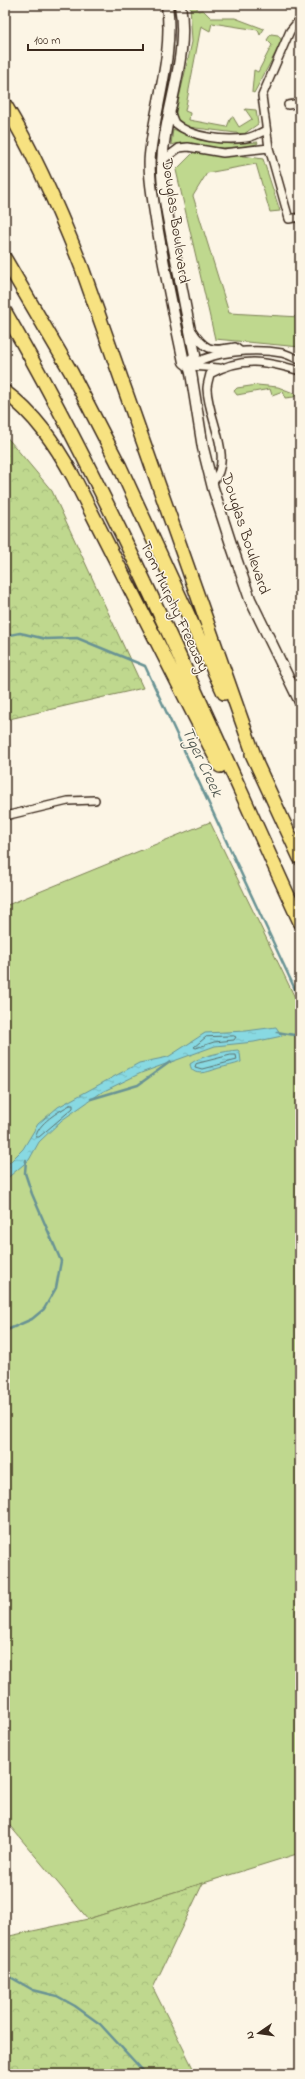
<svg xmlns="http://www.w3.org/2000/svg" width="305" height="2079" font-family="'Indie Flower',sans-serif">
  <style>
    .green { fill: #bfd88e; stroke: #7d8156 }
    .forest { fill: url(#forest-crowns); stroke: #7d8156 }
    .water { fill: url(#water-ripples); stroke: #699394 }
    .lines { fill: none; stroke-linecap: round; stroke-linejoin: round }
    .shore { stroke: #5a706c; stroke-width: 1 }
    .stream { stroke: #699394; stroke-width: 2.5 }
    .minor-casing { stroke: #3b2a1e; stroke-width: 10 }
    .secondary-casing { stroke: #3b2a1e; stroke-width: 13 }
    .motorway-casing { stroke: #3b2a1e; stroke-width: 16 }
    .minor { stroke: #fcf5e5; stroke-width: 7 }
    .secondary { stroke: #fcf5e5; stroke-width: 10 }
    .motorway { stroke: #f7e281; stroke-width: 13 }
    .labels { text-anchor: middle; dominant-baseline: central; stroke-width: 3; stroke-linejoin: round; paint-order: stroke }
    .street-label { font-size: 16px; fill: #3b2a1e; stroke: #fcf5e5 }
    .water-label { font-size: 17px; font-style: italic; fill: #4e564f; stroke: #fcf5e5 }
  </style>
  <defs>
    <pattern id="forest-crowns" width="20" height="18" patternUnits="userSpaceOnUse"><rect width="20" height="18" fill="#bfd88e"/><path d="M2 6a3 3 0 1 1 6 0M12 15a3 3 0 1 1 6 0" fill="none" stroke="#a5ba7a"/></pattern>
    <pattern id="water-ripples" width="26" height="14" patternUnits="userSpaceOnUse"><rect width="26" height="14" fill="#88d9e2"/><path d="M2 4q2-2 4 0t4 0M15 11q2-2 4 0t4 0" fill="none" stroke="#76bac1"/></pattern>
  </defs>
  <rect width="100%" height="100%" fill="#fcf5e5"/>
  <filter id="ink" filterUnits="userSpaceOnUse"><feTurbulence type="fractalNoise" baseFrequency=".025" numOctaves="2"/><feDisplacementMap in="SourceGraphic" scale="8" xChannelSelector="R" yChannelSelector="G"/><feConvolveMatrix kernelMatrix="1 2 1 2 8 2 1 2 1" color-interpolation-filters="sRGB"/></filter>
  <g filter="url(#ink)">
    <path class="green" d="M190,5h6l2,6 5,-1 8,8h24l29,11 -4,6 -2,-5 -46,-7 -2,8 -9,-5 -16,85 5,2 -1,7 38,7 4,-10h2l6,10 13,-8 -7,-10 11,1 2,14 -14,10 -56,-7 -11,-8 -1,-8 16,-69z
      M271,34l7,1 4,6 -28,52 -2,-1 2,-22 4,2 14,-27 -5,-5z
      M173,129l27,11 32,4 26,-2 -1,2c-15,3 -31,5 -47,3 -17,-2 -22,-7 -39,-2z
      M197,149l66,10 17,52 -10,1 -14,-48 -49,9 -14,23 36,117 71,4v30l-85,-8 -39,-169z
      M257,385l21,2 18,7 -2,3 -9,1 -2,-7 -11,4 -2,-6 -33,6 -3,-4 3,-3z
      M210,822l90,186v845l-212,66 -83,-99v-914z"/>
    <path class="forest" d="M5,435l47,56 91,197 -138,32z
      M203,1883l-50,105 43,86h-191v-137l83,-18z"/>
    <path class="water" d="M276,1027l6,9 -28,6 -39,4 -74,27 -39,19 -40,28 -23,22 -10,18 -24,20v-13l18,-18 15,-25 20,-17 81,-44 29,-6 37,-24 41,-2z
      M238,1050l2,3 1,9c-7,3 -14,4 -22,6 -9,3 -27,11 -29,-4 10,-8 35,-13 48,-14z"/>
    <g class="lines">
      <path class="shore" d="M234,1036l2,1 -2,3 -20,2 -18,6 -2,-1 12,-10z
        M231,1055h5l1,5 -35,9 -7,-2 1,-3z
        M70,1105h3v3l-34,29h-3c1,-13 23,-26 34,-32z"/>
      <path class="stream" d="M5,636l15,-3 26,6 31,-1 68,28 155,334
        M277,1032l23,4
        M91,1099l47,-14 32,-23
        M5,1331l27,-12 12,-10 12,-21 5,-27 -29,-67 -7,-21 1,-13
        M5,1974l28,16 24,6 18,10 25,18 46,50"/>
      <defs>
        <path id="minor" d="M300,19l-10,12 -28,65 7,52 20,71 11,-2
          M288,105l12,-2
          M170,112c2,3 3,8 5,11 17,15 50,18 71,15 7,-1 14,-5 20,-8
          M163,160l16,-12 9,-1 35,6 46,-5
          M191,329c15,23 19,22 44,18l5,4
          M189,366l30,2
          M190,366c22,-15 66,-18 92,-13 6,1 12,5 18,7
          M212,483c23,-24 -4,-64 -5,-94 0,-5 2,-10 3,-15 32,-18 56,-13 90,-3
          M5,816l63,-15 27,-1"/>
        <path id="secondary" d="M167,5c7,51 -12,100 -17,150 -2,17 2,35 4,52 8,52 19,104 30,155l5,4 2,7 12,75 10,40 18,56 19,55 50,103
          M180,5c10,56 -18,109 -18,165 0,23 6,46 10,69 8,39 15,78 23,116l-6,11"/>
        <path id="motorway" d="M5,105c31,51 55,107 77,163l174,493
          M5,259l66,113 49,95 104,226
          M5,312c113,196 201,405 295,610
          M5,392c30,22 50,52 68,84l147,290
          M252,754l48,104"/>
      </defs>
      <use href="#minor" class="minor-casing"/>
      <use href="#secondary" class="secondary-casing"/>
      <use href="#motorway" class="motorway-casing"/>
      <use href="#minor" class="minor"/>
      <use href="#secondary" class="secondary"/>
      <use href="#motorway" class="motorway"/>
    </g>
  </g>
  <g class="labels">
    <g class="street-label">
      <text transform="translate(175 221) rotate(82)">Douglas Boulevard</text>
      <text transform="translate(245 534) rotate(72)">Douglas Boulevard</text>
      <text transform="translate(174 607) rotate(65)">Tom Murphy Freeway</text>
    </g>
    <g class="water-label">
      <text transform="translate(202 762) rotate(65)">Tiger Creek</text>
    </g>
  </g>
  <rect width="305" height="2079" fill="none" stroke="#fcf5e5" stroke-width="20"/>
  <rect x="10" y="10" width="285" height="2059" fill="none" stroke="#3b2a1e" stroke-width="1.5" filter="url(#ink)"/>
  <g transform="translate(259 2033) rotate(257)" stroke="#fcf5e5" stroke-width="3" paint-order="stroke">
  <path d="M0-3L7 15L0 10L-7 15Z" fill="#3b2a1e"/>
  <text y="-6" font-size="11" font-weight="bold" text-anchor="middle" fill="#3b2a1e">N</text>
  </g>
  <path d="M28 44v6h115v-6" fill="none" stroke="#3b2a1e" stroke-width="2"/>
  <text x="34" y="44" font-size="12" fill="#3b2a1e" stroke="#fcf5e5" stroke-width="3" paint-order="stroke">100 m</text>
</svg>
